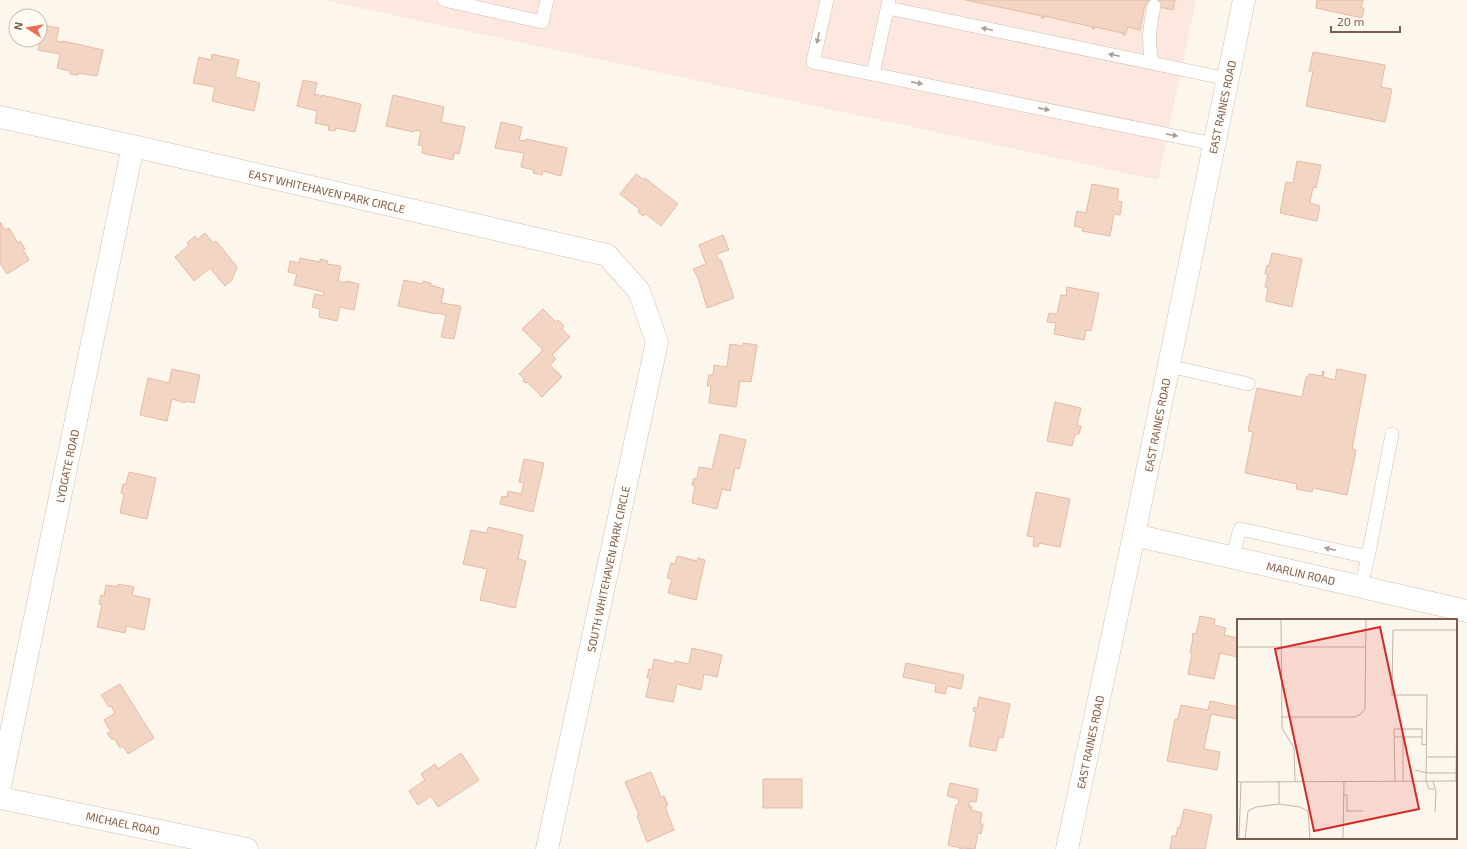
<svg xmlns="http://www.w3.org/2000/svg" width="1467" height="849" font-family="'Exo 2',sans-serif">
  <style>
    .commercial { fill: #fde8e0 }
    .building { fill: #f3d5c3; stroke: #e6bba3 }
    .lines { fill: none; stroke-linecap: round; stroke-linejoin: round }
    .service-casing { stroke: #d1beb0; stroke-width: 14 }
    .minor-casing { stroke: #d1beb0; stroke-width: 23 }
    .secondary-casing { stroke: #d6c0b0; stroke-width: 23 }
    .service { stroke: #fff; stroke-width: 13 }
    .minor { stroke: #fff; stroke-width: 22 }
    .secondary { stroke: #fff; stroke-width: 22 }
    .oneway { fill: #af9d94 }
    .labels { text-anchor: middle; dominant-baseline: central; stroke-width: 3; stroke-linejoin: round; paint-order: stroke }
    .street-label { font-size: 11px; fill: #7a5c4d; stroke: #fffaf3 }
    .inset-road { fill: none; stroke: #c5b3a7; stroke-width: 1 }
    .view { fill: #d62828; fill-opacity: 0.15; stroke: #d62828; stroke-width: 2 }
    .inset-edge { fill: none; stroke: #7a5c4d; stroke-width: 2 }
  </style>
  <rect width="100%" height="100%" fill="#fdf6ec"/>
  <path class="commercial" d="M324,0h872l-38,180z"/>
  <path class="building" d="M965,0h210l-2,10 -28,-6 -5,26 -12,-3 -3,8h-2v-2l-28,-6 -1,2h-2l1,-2 -49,-11v2h-3l1,-2z
    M1317,0h46l-2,8h3l-2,10 -46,-10z
    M44,25l15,3 -3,13 7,1v-1l40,9 -6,26 -19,-3v2l-8,-1v-3l-13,-3 3,-14 -22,-4z
    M1313,52l72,13 -4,22 11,2 -7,33 -79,-16 7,-35h-4z
    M212,54l27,6 -4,17 25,6 -6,28 -42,-10 3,-14 -22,-4 6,-26 12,3z
    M303,80l14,3 -3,13 1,-2 4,1v2h2v-2l40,9 -6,28 -19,-4 -1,3 -7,-1 1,-4 -14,-3 2,-12 -20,-5z
    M393,95l51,12 -3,15 24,5 -6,27 -5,-1 -1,7 -31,-7 1,-7 -5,-1 3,-14 -6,-1 -1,2 -28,-6z
    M501,122l21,5 -3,13 7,1v-2l41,9 -6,28 -18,-5 -1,4 -9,-2 1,-3 -13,-3 3,-14 -29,-5z
    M1297,161l24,4 -5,23 -3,-1 -3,16 10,3 -3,15 -37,-8 6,-31 7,1z
    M636,174l8,6 1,-2 33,26 -17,22 -15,-12 -3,2 -5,-4 1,-3 -19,-15z
    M1092,184l27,5 -2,12 5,1 -2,13 -6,-1 -4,22 -28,-5 1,-3 -9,-2 3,-15 9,2z
    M0,222l5,8 4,-2 9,15 2,-2 5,8 -2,1 6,10 -22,14 -7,-11z
    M205,233l8,10 3,-2 21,26 -5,13 -7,6 -15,-18 -16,13 -19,-24 14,-12 -2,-2 8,-7 2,4z
    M723,235l6,15 -13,4 3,6h2l13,38 -27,10 -9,-30 -5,-9 13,-5 -7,-19z
    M1272,253l30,6 -10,48 -26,-6 2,-13 -3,-1 3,-13h-3l2,-9 2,1z
    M300,258l20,4v-3l8,2 -1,3 14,2 -3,15 7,2 1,-2 13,3 -5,26 -14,-3 -3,14 -18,-4 1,-8 -8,-2 3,-13 8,2 1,-4 -30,-7 3,-11 -9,-2 2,-11 9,2z
    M404,280l18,4 1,-3 8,2 -1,2 14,4 -3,14 20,3 -7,33 -13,-2 5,-22 -9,-2 -1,1 -38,-8z
    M1067,287l32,6 -8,38 -5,-1 -2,10 -30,-6 2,-11 -9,-1 2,-9 8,1 4,-19 5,1z
    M543,309l13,13 2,-2 6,6 -2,3 8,8 -18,18 4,4 -6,6 12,12 -20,20 -15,-15 -2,1 -2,-2 1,-2 -5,-5 24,-24 -21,-21z
    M743,343l14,2 -6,37 -11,-1 -4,26 -27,-4 2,-17h-4l2,-11h4l1,-10 13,2 3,-23 13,2z
    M172,369l28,6 -6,28 -9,-2v2l-13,-4 -5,22 -27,-6 8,-37 21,5z
    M1337,369l29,6 -14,74 4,1 -9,45 -34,-7 -1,4 -16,-3 1,-5 -52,-11 8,-41 -5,-1 9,-43 45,9 4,-20h2l1,-3 13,2 1,-5h1l-1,6 12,3z
    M1055,402l26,6 -4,17 4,1 -2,8h-4l-3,12 -25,-5z
    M720,434l26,6 -7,29 -4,-1 -5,23 -8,-2 -5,20 -25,-6 3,-18h-3l2,-7 3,1 2,-12 13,2z
    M524,459l20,4 -11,49 -33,-8 2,-8 5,1 1,-6 13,3 3,-11 -5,-1z
    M129,472l27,6 -9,41 -27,-6 4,-19 -3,-1 2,-9h3z
    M1036,492l34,7 -10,48 -21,-4 -1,4 -5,-1 1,-9 -7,-1z
    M488,527l35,8 -5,24 8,2 -11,47 -35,-8 7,-31 -24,-5 8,-34 16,3z
    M677,556l20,5 1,-3 7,2 -9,40 -28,-7 4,-14 -5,-1 4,-15 4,1z
    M118,584l16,3 -2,8 18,4 -6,31 -18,-4 -1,7 -28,-6 5,-22 -3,-1 2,-9 3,1 2,-11 12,2z
    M1200,616l15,3 -1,6 12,3 -2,7 14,3v19l-18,-4 -6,26 -26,-5 4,-21h-2l3,-15h-1l1,-5 3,1z
    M692,648l30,7 -5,22 -13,-3 -3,16 -24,-6 -4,18 -27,-5 4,-19h-3l2,-9 3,1 2,-11 20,5 1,-3 14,3z
    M906,663l58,12 -3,14 -14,-3 -2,8 -10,-2 1,-8 -33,-7z
    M120,684l34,54 -26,16 -5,-8 -3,2 -6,-10 -2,2 -5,-7 4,-1 -7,-12 11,-7 -4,-7 -2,1 -8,-12z
    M979,697l31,7 -7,34 -4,-1 -3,14 -27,-5 7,-34 -3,-1 1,-4 3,1z
    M1210,701l28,6 -1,12 -26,-5 -7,35 16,3 -3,18 -50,-9 8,-42h3l3,-14 27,5z
    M461,753l18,27 -41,27 -7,-11 -13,9 -9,-14 16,-11 -4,-6 14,-10 3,5z
    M651,772l10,25 3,-1 4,9 -3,2 9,23 -27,12 -10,-26 2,-1 -14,-33z
    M763,779h39v29h-39z
    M950,783l28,6 -2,13 -6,-1 -1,6h3l-1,3 11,3 -2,11h3l-2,10 -3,-1 -3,16 -13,-1 -2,1v-1l-12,-3 8,-40h2l1,-6 -12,-3z
    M1184,809l28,6 -7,34h-35l2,-13h4l2,-9 2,1z"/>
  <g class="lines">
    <defs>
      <path id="service" d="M444,0l98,22 5,-22
        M827,0l-14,62 401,82
        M888,8l340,71
        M1152,63c-4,-23 -3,-34 2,-57
        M873,74l16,-74
        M1169,366l79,18
        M1232,558l8,-29 128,28
        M1361,587l7,-30 24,-123"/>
      <path id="minor" d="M0,117l133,29 474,109 32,36 18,51 -110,507
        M1134,535l333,76
        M0,786l133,-640
        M0,798l247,51"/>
      <path id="secondary" d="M1067,849l67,-314 110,-535"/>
    </defs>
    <use href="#service" class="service-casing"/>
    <use href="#minor" class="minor-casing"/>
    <use href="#secondary" class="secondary-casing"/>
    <use href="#service" class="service"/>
    <use href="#minor" class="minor"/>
    <use href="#secondary" class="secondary"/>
  </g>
  <defs><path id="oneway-solid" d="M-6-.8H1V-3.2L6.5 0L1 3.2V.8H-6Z"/></defs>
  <g class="oneway">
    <use href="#oneway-solid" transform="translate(987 29) rotate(-168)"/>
    <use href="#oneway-solid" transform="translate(818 38) rotate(102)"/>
    <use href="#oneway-solid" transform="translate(1114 55) rotate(-168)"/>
    <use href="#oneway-solid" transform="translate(917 83) rotate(11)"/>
    <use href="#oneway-solid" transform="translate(1044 109) rotate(11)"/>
    <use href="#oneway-solid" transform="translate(1172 135) rotate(11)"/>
    <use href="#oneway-solid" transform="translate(1330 549) rotate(-167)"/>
  </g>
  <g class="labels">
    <g class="street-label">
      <text transform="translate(1222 107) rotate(-78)">EAST RAINES ROAD</text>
      <text transform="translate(327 191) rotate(13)">EAST WHITEHAVEN PARK CIRCLE</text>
      <text transform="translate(1157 425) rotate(-79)">EAST RAINES ROAD</text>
      <text transform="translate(67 466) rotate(-78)">LYDGATE ROAD</text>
      <text transform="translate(608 569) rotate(-78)">SOUTH WHITEHAVEN PARK CIRCLE</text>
      <text transform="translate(1301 573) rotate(13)">MARLIN ROAD</text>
      <text transform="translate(1090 742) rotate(-78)">EAST RAINES ROAD</text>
      <text transform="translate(123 823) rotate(12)">MICHAEL ROAD</text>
    </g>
  </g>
  <g transform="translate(1237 619)">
    <rect width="220" height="220" fill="#fdf6ec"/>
    <path class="inset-road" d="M44,0l1,109 12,20 1,34M0,28h129M44,98h74l6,-3 4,-5 1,-90M157,118h28M166,118v44M190,138h29M178,151l12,3h30M158,162l-1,-52h28v16l5,-1M196,162l3,11 -1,20M219,162l1,-83M0,163l220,-1M197,170h-5l-3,-8 1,-86h-35l1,-65h64M107,176h3v16M42,185v-23M109,192h17M2,219l2,-56M8,220l3,-28 8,-4 23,-3 21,3 8,4 2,28M106,220l1,-57"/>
    <path class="view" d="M143,8l39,182 -105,22 -39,-182z"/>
    <rect width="220" height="220" class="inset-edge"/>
  </g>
  <g transform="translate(28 28) rotate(282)"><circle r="19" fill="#fffaf3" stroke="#cabbb1"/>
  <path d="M0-3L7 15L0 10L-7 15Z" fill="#e76f51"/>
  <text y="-6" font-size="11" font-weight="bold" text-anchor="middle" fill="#7a5c4d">N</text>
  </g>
  <path d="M1331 26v6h69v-6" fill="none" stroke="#7a5c4d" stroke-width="2"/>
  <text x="1337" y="26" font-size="12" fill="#7a5c4d" stroke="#fffaf3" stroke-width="3" paint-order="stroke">20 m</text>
</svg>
